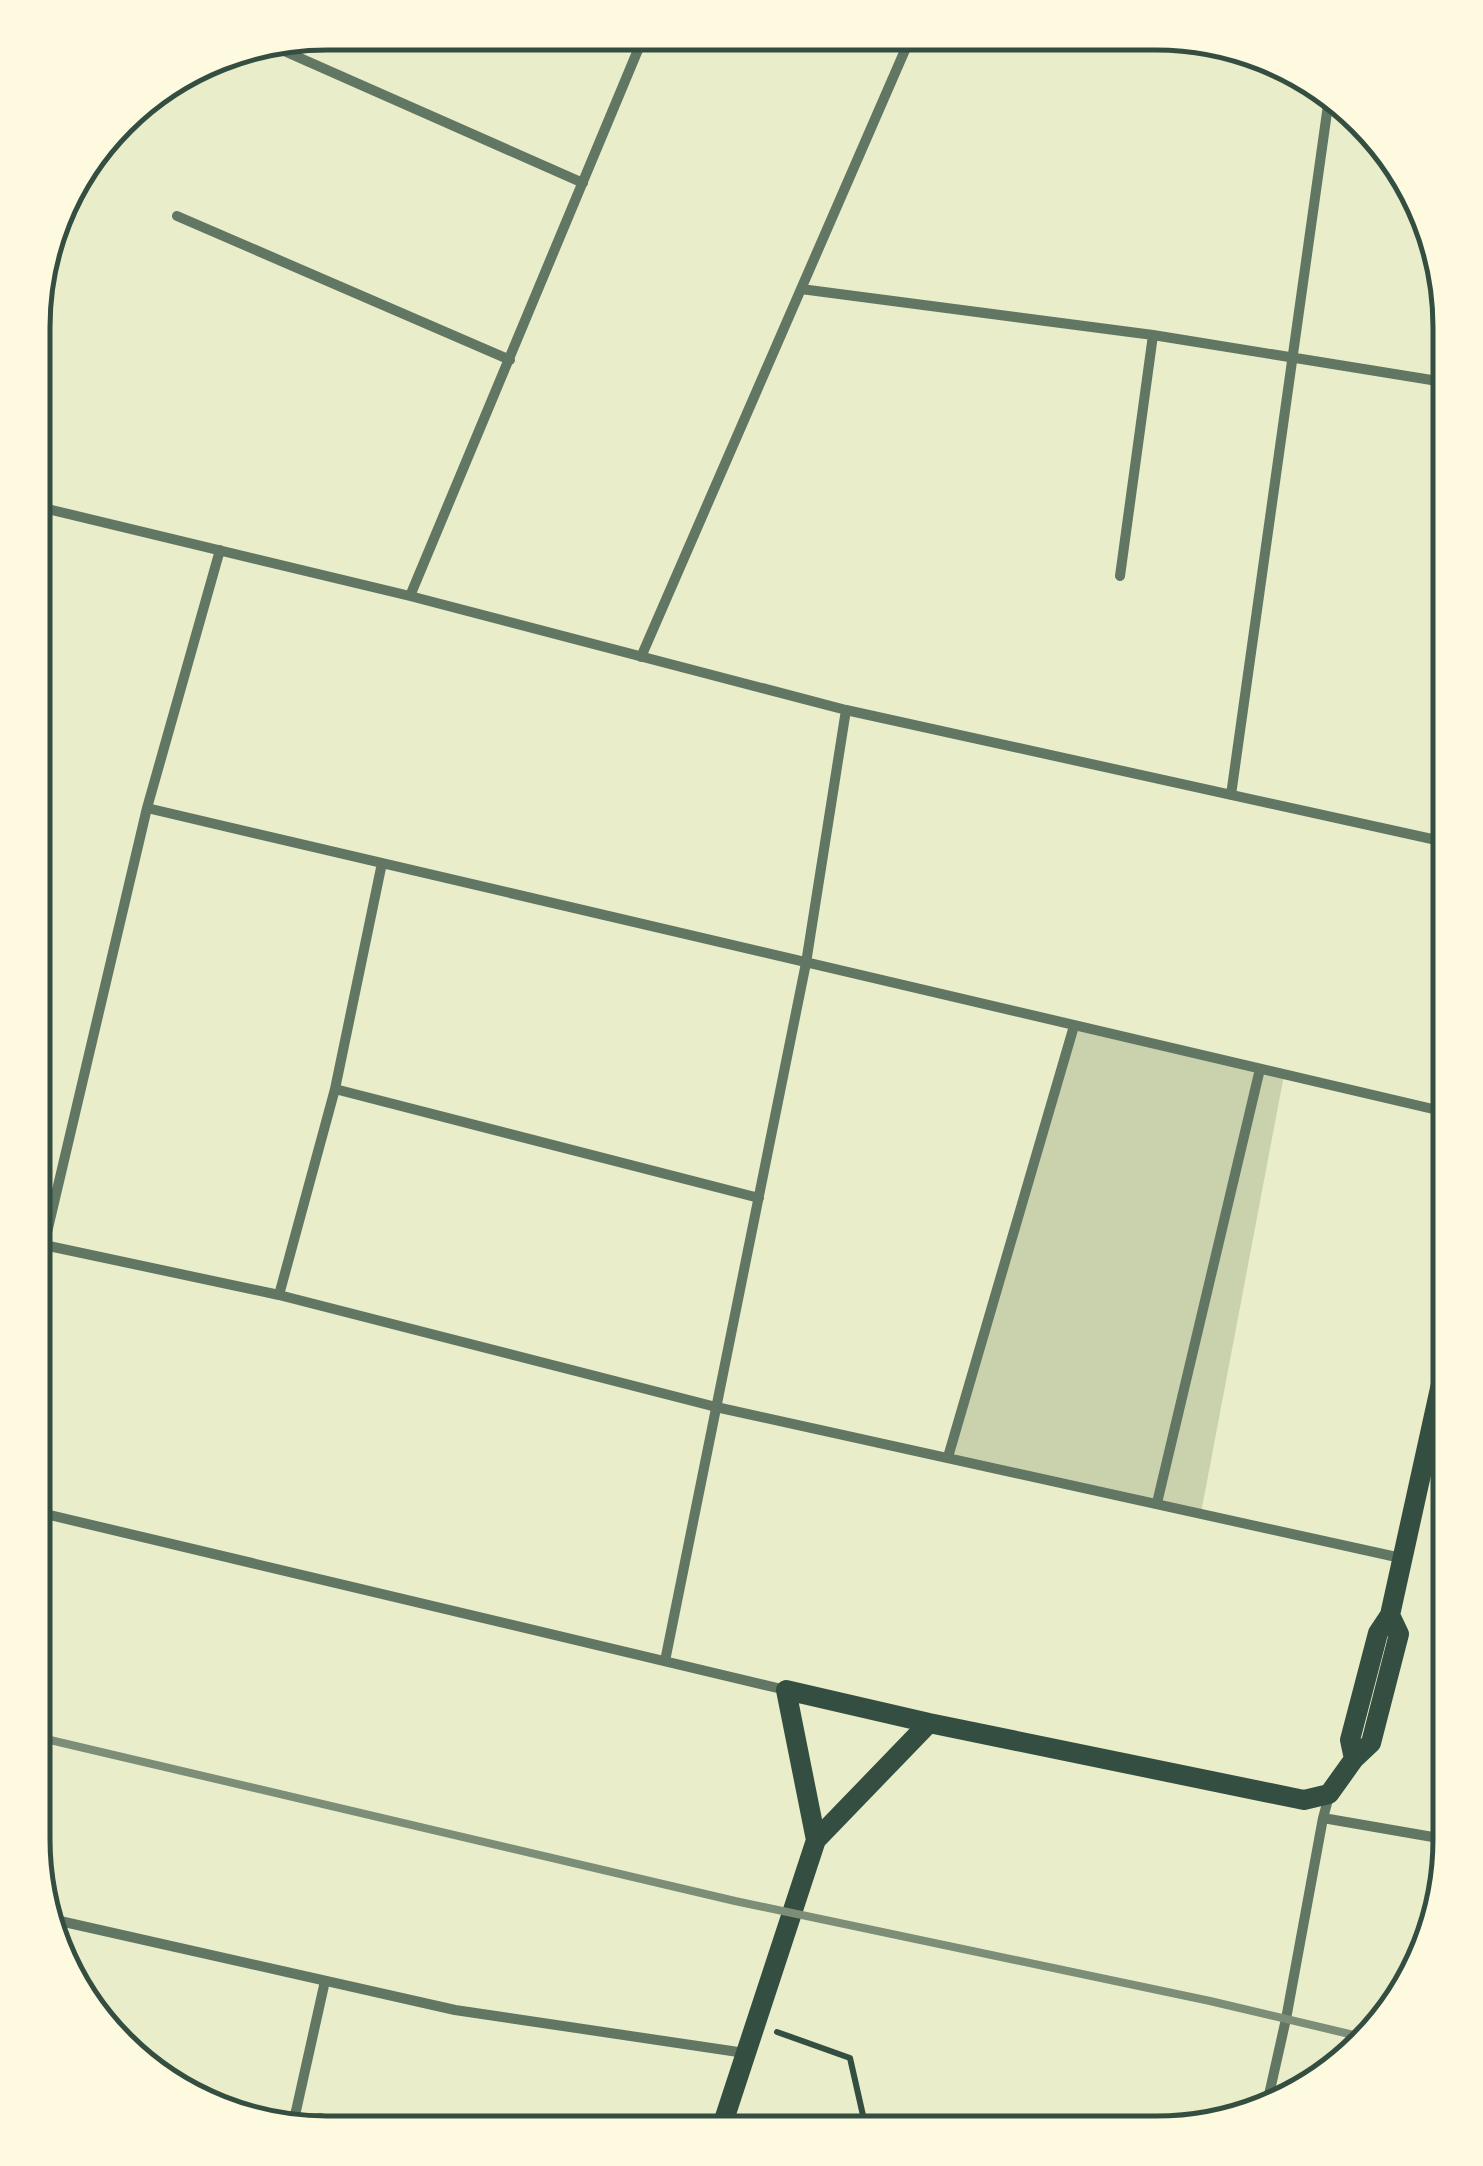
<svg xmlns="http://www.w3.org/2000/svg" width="1483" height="2166" font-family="'Varela Round',sans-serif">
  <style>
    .green { fill: #cad2ad }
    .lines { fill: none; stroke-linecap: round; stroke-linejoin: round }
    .path { stroke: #344e41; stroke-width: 6 }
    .minor { stroke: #617663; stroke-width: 10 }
    .secondary { stroke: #344e41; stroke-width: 20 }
    .rail { stroke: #7c8e77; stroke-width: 8 }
    .rim { fill: none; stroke: #344e41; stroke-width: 5 }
  </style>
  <rect width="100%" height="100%" fill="#e9edc9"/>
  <path class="green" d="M1074,1026l210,49 -83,438 -253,-56z"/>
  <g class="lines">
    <path class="path" d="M777,2032l73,26 17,75"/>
    <path class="minor" d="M266,43l317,140
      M177,216l333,144
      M801,289l111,-255
      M35,506l375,90 436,114 604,133
      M1120,576l33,-241
      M410,596l235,-563
      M641,657l160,-368 352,46 297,48
      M1231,795l99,-704
      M147,808l73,-258
      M382,863l-47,226 424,109
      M44,1245l235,50 437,112 685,151
      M33,1292l114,-484 1303,305
      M279,1295l56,-206
      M948,1457l126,-431
      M1157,1503l103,-434
      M33,1511l753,179
      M665,1661l141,-698 40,-253
      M1323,1818l127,22
      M51,1919l404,91 290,43
      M1266,2108l20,-89 37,-201 6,-22
      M320,2118l55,13
      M289,2131l7,-20 29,-130"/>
    <path class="secondary" d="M1354,1759l-4,-19 28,-107 12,-18 60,-272
      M816,1840l-30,-150 143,33 375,77 25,-6 25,-35 17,-16 28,-109 -9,-19
      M720,2132l96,-292 113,-117"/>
    <path class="rail" d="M33,1736l702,165 475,100 152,36"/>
  </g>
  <path d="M0 0H1483V2166H0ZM327 50H1156A277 277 0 0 1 1433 327V1839A277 277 0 0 1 1156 2116H327A277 277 0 0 1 50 1839V327A277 277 0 0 1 327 50Z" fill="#fefae0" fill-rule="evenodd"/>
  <path class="rim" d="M327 50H1156A277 277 0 0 1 1433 327V1839A277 277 0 0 1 1156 2116H327A277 277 0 0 1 50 1839V327A277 277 0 0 1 327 50Z"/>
</svg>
